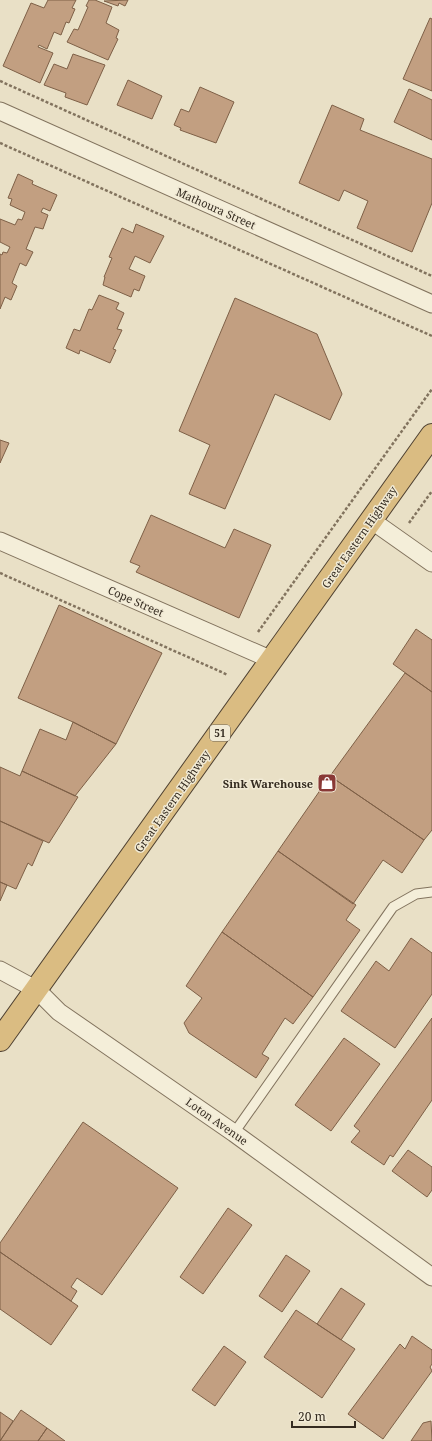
<svg xmlns="http://www.w3.org/2000/svg" width="432" height="1441" font-family="'Noto Serif',serif">
  <style>
    .building { fill: #c29f81; stroke: #7e6047 }
    .lines { fill: none; stroke-linecap: round; stroke-linejoin: round }
    .service-casing { stroke: #82735e; stroke-width: 11 }
    .minor-casing { stroke: #82735e; stroke-width: 19 }
    .trunk-casing { stroke: #504232; stroke-width: 24 }
    .path { stroke: #82735e; stroke-width: 2.5; stroke-dasharray: 3 2; stroke-linecap: butt }
    .service { stroke: #f4eed9; stroke-width: 9 }
    .minor { stroke: #f4eed9; stroke-width: 17 }
    .trunk { stroke: #dabc82; stroke-width: 22 }
    .labels { text-anchor: middle; dominant-baseline: central; stroke-width: 3; stroke-linejoin: round; paint-order: stroke }
    .shield { fill: #f1ead5; stroke: #6d6456; stroke-width: 1 }
    .shield-label { font-size: 10px; font-weight: bold; fill: #342b20 }
    .street-label { font-size: 11px; fill: #342b20; stroke: #f1ead5 }
    .poi-label { font-size: 11px; font-weight: bold; fill: #342b20; stroke: #f1ead5; text-anchor: end }
  </style>
  <rect width="100%" height="100%" fill="#e9e0c6"/>
  <path class="building" d="M48,0h28l-4,8 3,1 -6,14 -3,-1 -5,13 -7,-3 -7,17 -8,-4 -1,2 15,6 -13,30 -37,-17 28,-63 13,5z
    M89,0h6l17,7 -6,16 13,7 -3,8 2,1 -10,21 -41,-18 7,-13 4,1 10,-23 -2,-1z
    M128,0l-3,6 -6,-3 -1,3 -14,-5z
    M430,18l2,1v72l-29,-12z
    M73,54l32,11 -18,40 -22,-8 1,-4 -22,-8 10,-21 13,5z
    M128,80l34,16 -10,23 -35,-14z
    M200,87l34,15 -18,41 -36,-13 1,-2 -7,-3 7,-16 8,3z
    M409,89l23,11v40l-38,-18z
    M332,105l32,14 -4,11 72,29v44l-20,49 -55,-24 11,-27 -24,-11 -5,11 -40,-18z
    M18,174l15,7 -1,3 25,11 -7,16 -7,-3 -2,4 7,3 -5,14 -8,-2 -9,22 7,3 -7,14 -6,-3 -8,20 5,3 -6,14 -6,-3 -5,12v-55l2,1 1,-3 4,1 3,-6 -10,-5v-23l15,6 3,-6 4,1 3,-8 -15,-7 2,-6 -4,-1z
    M136,224l28,12 -14,27 -15,-7 -6,13 16,7 -6,15 -5,-2 -3,8 -28,-12 2,-8h-1l8,-19 -3,-1 13,-29 11,5z
    M99,295l20,8 -3,6 8,4 -7,16 5,1 -9,19 3,1 -6,13 -30,-13 -1,4 -13,-6 8,-19 6,2 9,-22 3,1z
    M235,298l82,36 25,60 -12,26 -55,-26 -50,115 -36,-15 21,-49 -31,-14z
    M0,440l9,3 -9,20z
    M151,515l74,33 9,-19 37,16 -32,73 -103,-46 4,-6 -10,-4z
    M59,605l103,48 -46,91 -43,-22 -55,-24z
    M416,629l16,11v52l-39,-28z
    M405,673l27,19v138l-8,10 -94,-64z
    M73,722l43,22 -41,52 -53,-25 18,-42 26,11z
    M0,767l20,9 2,-5 56,26 -29,46 -49,-22z
    M330,776l94,64 -22,33 -19,-13 -30,44 -75,-53z
    M0,821l43,20 -11,25 -4,-3 -12,26 -16,-7z
    M278,851l78,54 -10,15 14,10 -47,67 -91,-65z
    M0,882l7,3 -7,16z
    M222,932l91,65 -20,27 -8,-6 -23,36 7,4 -13,20 -67,-45 -5,-10 18,-25 -16,-12z
    M411,938l21,15v41l-37,54 -54,-37 35,-50 13,10z
    M432,1018v82l-39,57 -3,-2 -6,10 -33,-23 9,-11 -6,-5z
    M344,1038l36,26 -49,67 -36,-26z
    M83,1122l95,66 -76,107 -25,-17 -6,9 6,4 -6,10 -71,-49v-9z
    M408,1150l24,17v23l-5,7 -35,-26z
    M228,1208l24,17 -49,69 -23,-17z
    M0,1252l78,54 -27,39 -51,-36z
    M286,1255l24,16 -28,41 -23,-16z
    M341,1288l24,16 -24,36 -24,-16z
    M296,1310l59,39 -33,49 -58,-41z
    M412,1336l20,14v14l-2,3 2,4 -49,68 -35,-25 52,-70 5,5z
    M224,1346l22,16 -31,44 -23,-16z
    M21,1410l26,18 -9,13h-38z
    M0,1412l13,9 -13,20z
    M431,1421l1,20h-21l12,-18z
    M47,1428l18,13h-27z"/>
  <g class="lines">
    <defs>
      <path id="service" d="M234,1133l159,-226 23,-13 16,-2"/>
      <path id="minor" d="M0,111l432,193
        M371,520l61,43
        M0,541l272,119
        M0,970l37,20 22,22 175,121 198,144"/>
      <path id="trunk" d="M0,1040l432,-605"/>
    </defs>
    <use href="#service" class="service-casing"/>
    <use href="#minor" class="minor-casing"/>
    <use href="#trunk" class="trunk-casing"/>
    <path class="path" d="M0,81l432,195
      M0,143l432,193
      M409,523l23,-32
      M0,573l228,102
      M258,632l174,-243"/>
    <use href="#service" class="service"/>
    <use href="#minor" class="minor"/>
    <use href="#trunk" class="trunk"/>
  </g>
  <defs>
    <symbol id="shop-square" viewBox="-11 -11 22 22"><rect x="-9" y="-9" width="18" height="18" rx="4" fill="#893936" stroke="#f1ead5"/><path d="M-5-2.5h2.3a2.7 3.5 0 0 1 5.4 0H5L5.5 6h-11ZM-1.5-2.5h3a1.5 2.3 0 0 0-3 0Z" fill="#fff"/></symbol>
  </defs>
  <g fill-rule="evenodd">
    <use href="#shop-square" x="316" y="772" width="22" height="22"/>
  </g>
  <g class="labels">
    <rect class="shield" x="210" y="725" width="20" height="16" rx="3"/>
    <g class="shield-label">
      <text x="220" y="733">51</text>
    </g>
    <g class="street-label">
      <text transform="translate(216 208) rotate(24)">Mathoura Street</text>
      <text transform="translate(359 537) rotate(-55)">Great Eastern Highway</text>
      <text transform="translate(136 601) rotate(24)">Cope Street</text>
      <text transform="translate(172 801) rotate(-55)">Great Eastern Highway</text>
      <text transform="translate(217 1121) rotate(35)">Loton Avenue</text>
    </g>
    <g class="poi-label">
      <text x="313" y="783">Sink Warehouse</text>
    </g>
  </g>
  <path d="M292 1421v6h63v-6" fill="none" stroke="#342b20" stroke-width="2"/>
  <text x="298" y="1421" font-size="12" fill="#342b20" stroke="#f1ead5" stroke-width="3" paint-order="stroke">20 m</text>
</svg>
